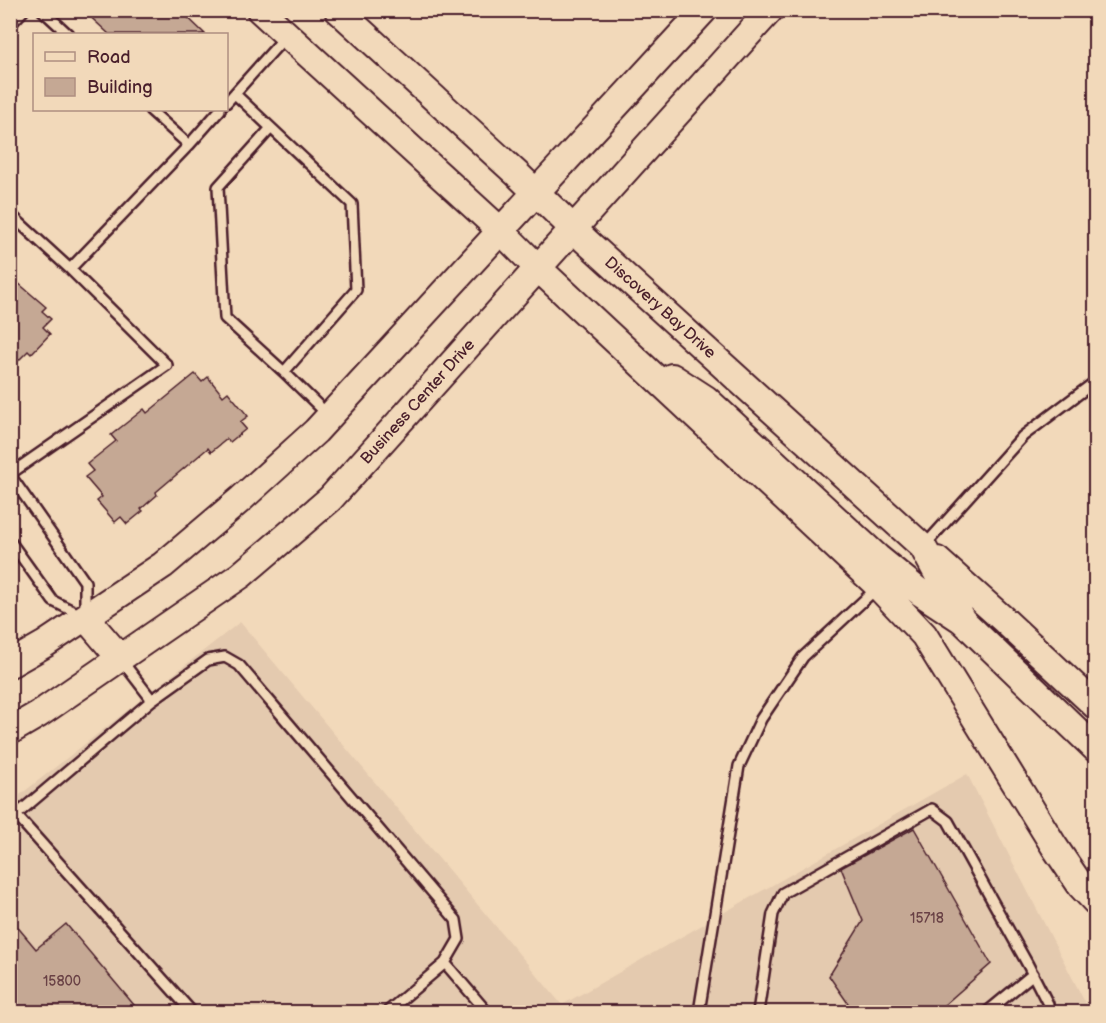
<svg xmlns="http://www.w3.org/2000/svg" width="1106" height="1023" font-family="'Balsamiq Sans',sans-serif">
  <style>
    .built { fill: #e4caaf }
    .building { fill: #c5a894; stroke: #4a1f2b; stroke-width: 1.5 }
    .lines { fill: none; stroke-linecap: round; stroke-linejoin: round }
    .lane-casing { stroke: #4a1f2b; stroke-width: 14 }
    .secondary-casing { stroke: #4a1f2b; stroke-width: 30 }
    .lane { stroke: #f2d9ba; stroke-width: 9 }
    .secondary { stroke: #f2d9ba; stroke-width: 26 }
    .labels { text-anchor: middle; dominant-baseline: central; stroke-width: 6; stroke-linejoin: round; paint-order: stroke }
    .number-label { font-size: 14px; fill: #694145 }
    .street-label { font-size: 16px; fill: #4a1f2b; stroke: #f2d9ba }
  </style>
  <rect width="100%" height="100%" fill="#f2d9ba"/>
  <filter id="ink" filterUnits="userSpaceOnUse"><feTurbulence type="fractalNoise" baseFrequency=".0167" numOctaves="2"/><feDisplacementMap in="SourceGraphic" scale="12" xChannelSelector="R" yChannelSelector="G"/><feConvolveMatrix kernelMatrix="1 2 1 2 8 2 1 2 1" color-interpolation-filters="sRGB"/></filter>
  <g filter="url(#ink)">
    <path class="built" d="M240,622l322,383 405,-231 123,238h-1079v-210z"/>
    <path class="building" d="M83,10h97l25,24h-96z
      M10,276l36,31 -4,4 9,8 -8,8 7,7 -19,20 -3,-3 -18,18z
      M195,374l7,8 6,-5 15,19 5,-4 20,24 -8,6 6,7 -16,13 -3,-3 -16,13 -3,-4 -52,44 1,3 -16,14 2,2 -16,13 -6,-7 -6,5 -18,-21 5,-4 -17,-20 8,-6 -6,-7 29,-23 -5,-6 33,-26 3,4z
      M914,828l77,136 -55,48h-82l-25,-36 34,-55 -22,-53z
      M10,918l26,31 30,-25 74,88h-130z"/>
    <g class="lines">
      <defs>
        <path id="lane" d="M42,10l26,24
          M10,25l14,-15
          M235,94l117,110 4,86 -72,82 -59,-54 -7,-131 53,-59
          M226,103l61,-68
          M150,110l39,35 31,-35
          M10,214l60,55
          M284,372l44,43
          M10,474l157,-109 -97,-96 119,-124
          M10,475l75,107v35l-32,-16 -43,-60
          M925,545l98,-109 73,-55
          M122,661l30,39 56,-40 17,-3 14,8 217,255 3,19 -14,24 42,49
          M152,700l-136,115 176,197
          M387,1012l58,-49
          M699,1012l40,-246 22,-47 42,-62 74,-69
          M758,1012l15,-98 10,-21 149,-84 16,12 80,144 20,39 -2,8
          M987,1012l46,-38"/>
        <path id="secondary" d="M260,10l241,221 37,37 336,314 50,53 130,211 27,40 15,16
          M338,10l179,164 69,67 337,306 39,73
          M672,377l34,22 172,159 43,35 41,27 134,129
          M937,560l67,60 92,86
          M85,617l36,42
          M10,664l35,-20 118,-79 78,-66 75,-68 388,-421
          M10,731l29,-17 202,-139 89,-76 440,-489"/>
      </defs>
      <use href="#lane" class="lane-casing"/>
      <use href="#secondary" class="secondary-casing"/>
      <use href="#lane" class="lane"/>
      <use href="#secondary" class="secondary"/>
    </g>
  </g>
  <g class="labels">
    <g class="number-label">
      <text x="927" y="918">15718</text>
      <text x="62" y="981">15800</text>
    </g>
    <g class="street-label">
      <text transform="translate(660 308) rotate(42)">Discovery Bay Drive</text>
      <text transform="translate(418 402) rotate(-48)">Business Center Drive</text>
    </g>
  </g>
  <rect width="1106" height="1023" fill="none" stroke="#f2d9ba" stroke-width="36"/>
  <rect x="18" y="18" width="1070" height="987" fill="none" stroke="#4a1f2b" stroke-width="2" filter="url(#ink)"/>
  <rect x="33" y="33" width="195" height="78" fill="#f2d9ba" stroke="#af8f81" stroke-width="1.5"/>
  <rect x="45" y="52" width="30" height="9" fill="#f2d9ba" stroke="#af8f81" stroke-width="1.5"/>
  <text x="87" y="63" font-size="18" fill="#4a1f2b">Road</text>
  <rect x="45" y="78" width="30" height="18" fill="#c5a894" stroke="#af8f81" stroke-width="1.5"/>
  <text x="87" y="93" font-size="18" fill="#4a1f2b">Building</text>
</svg>
